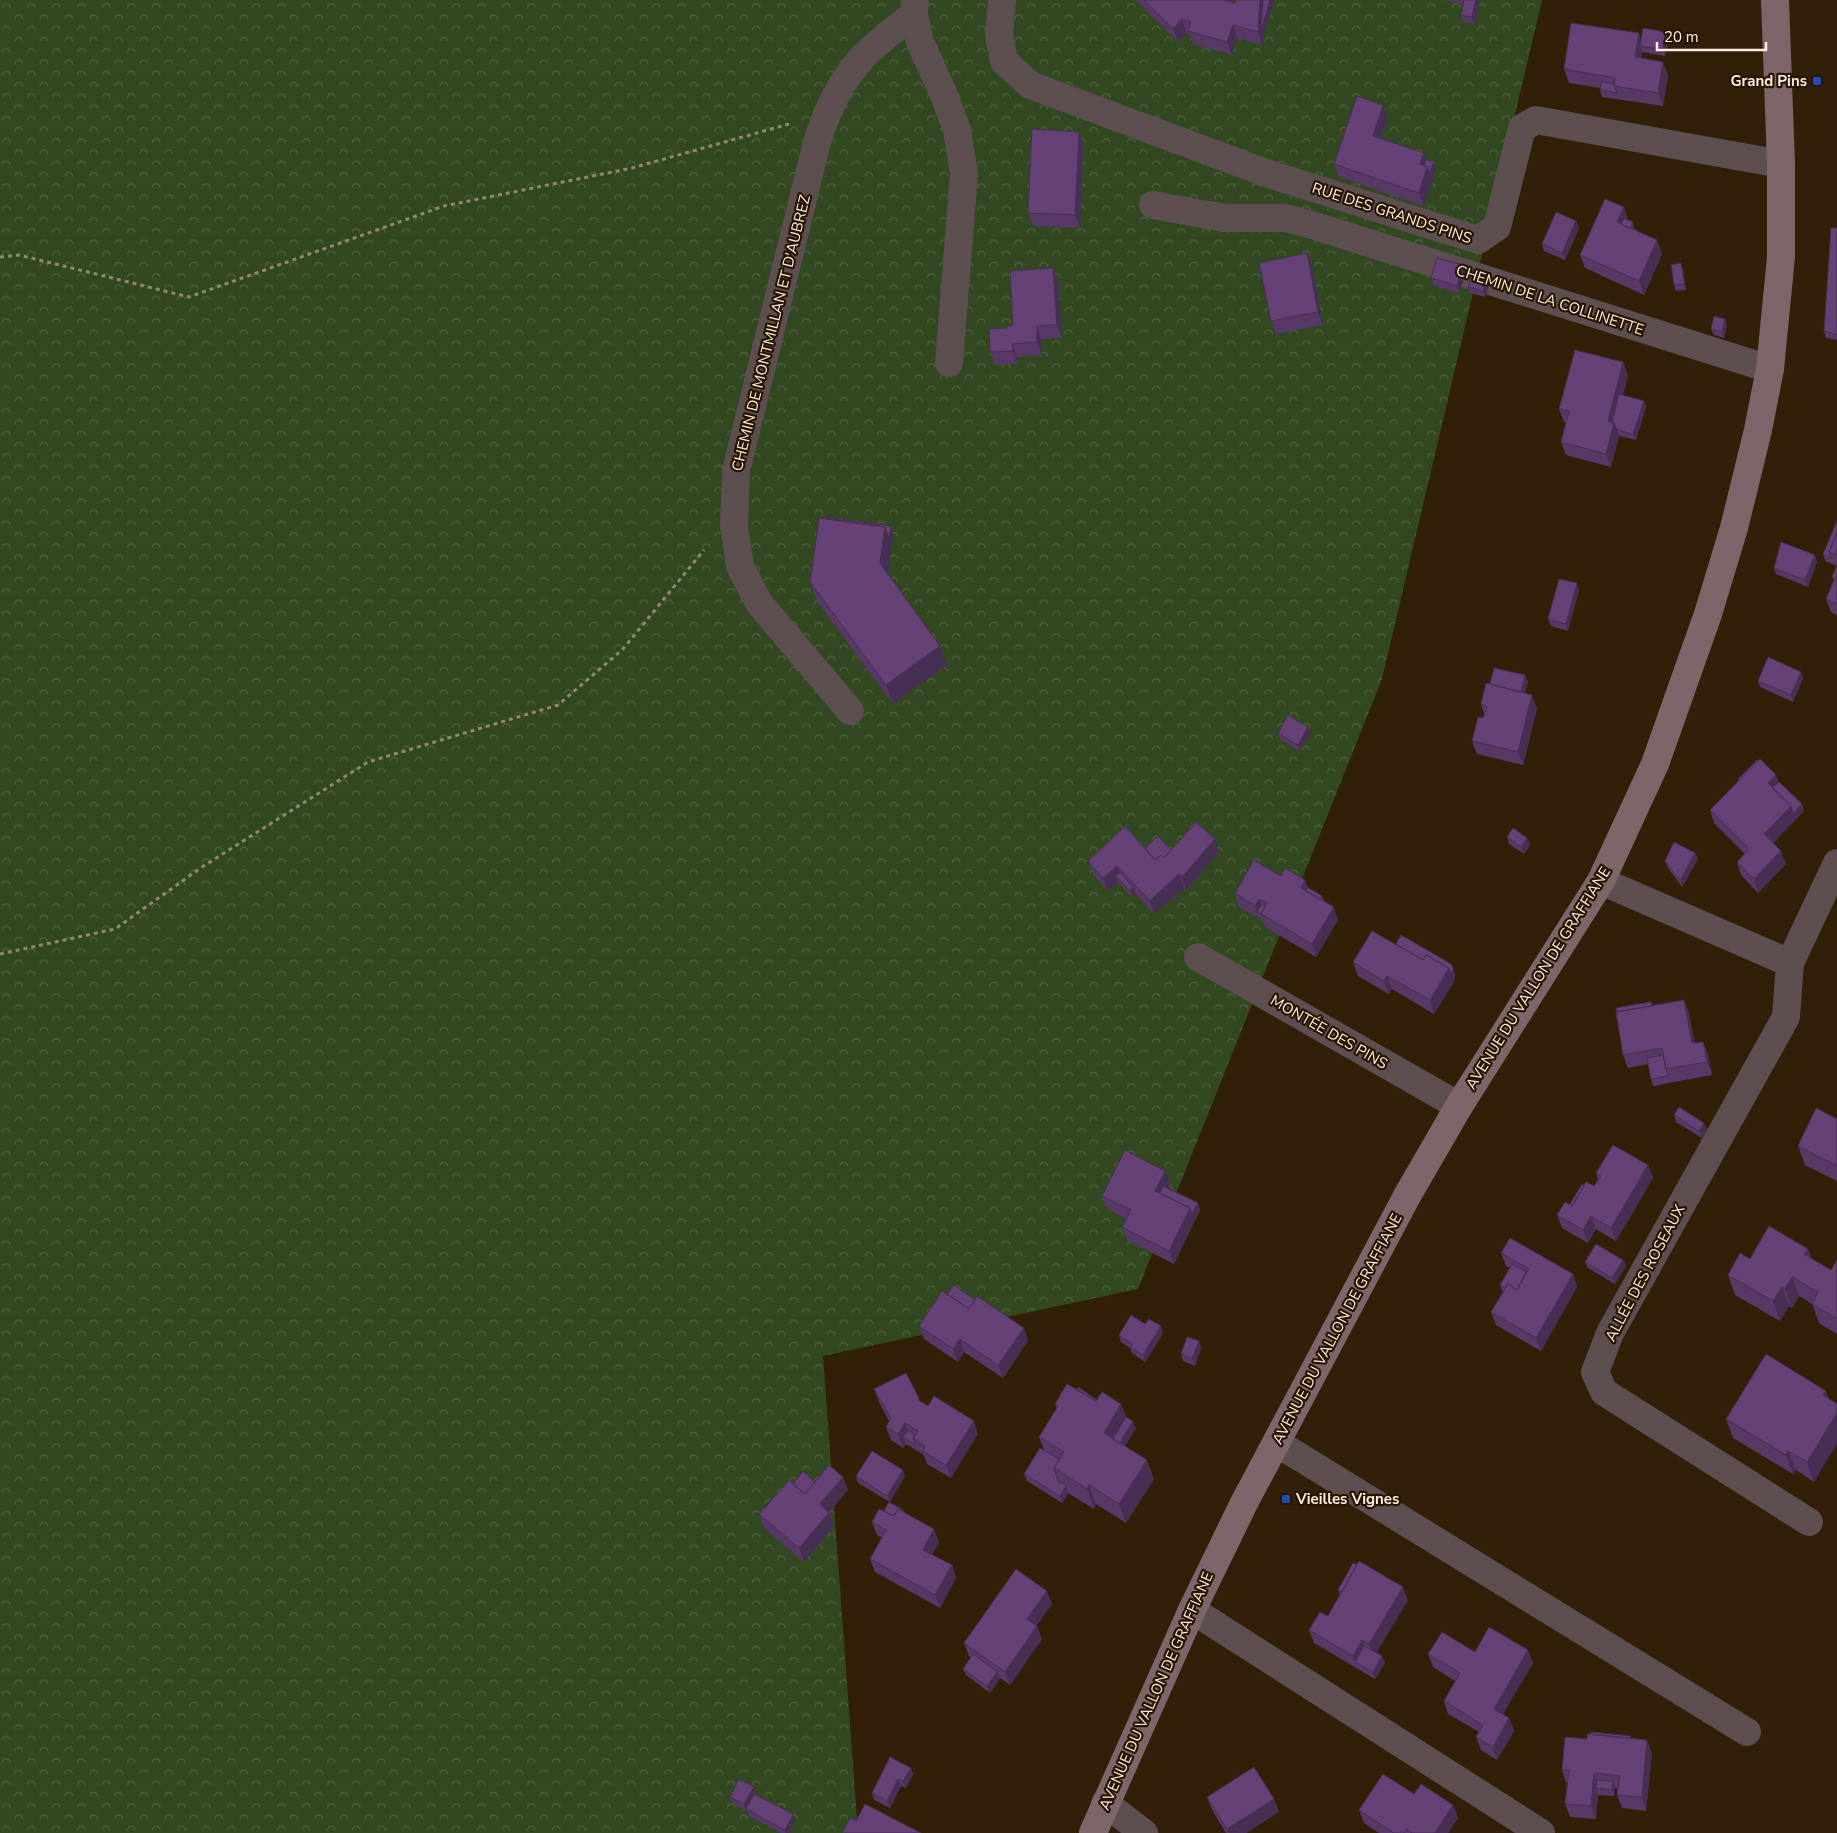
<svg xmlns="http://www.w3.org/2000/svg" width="1837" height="1833" font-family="'Nunito Sans',sans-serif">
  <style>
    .forest { fill: url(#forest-crowns) }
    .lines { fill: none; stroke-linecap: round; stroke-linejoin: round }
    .path { stroke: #958572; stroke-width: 3; stroke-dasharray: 4 4; stroke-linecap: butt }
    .street { stroke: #5d4e50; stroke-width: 28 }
    .secondary { stroke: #7d6569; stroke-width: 28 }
    .wall { fill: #583865 }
    .shaded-wall { fill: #472e53 }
    .building { fill: #664176; stroke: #472e53 }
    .transit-dot { fill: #1a4fb4; stroke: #281501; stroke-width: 2 }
    .labels { text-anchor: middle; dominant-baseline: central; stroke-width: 4.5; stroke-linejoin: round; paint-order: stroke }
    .poi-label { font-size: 15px; font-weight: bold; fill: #fdf0e2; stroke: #281501; text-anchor: end }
    .street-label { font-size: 15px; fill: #fdf0e2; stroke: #281501 }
  </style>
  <defs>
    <pattern id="forest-crowns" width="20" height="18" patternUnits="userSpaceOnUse" patternTransform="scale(1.25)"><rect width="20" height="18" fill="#314820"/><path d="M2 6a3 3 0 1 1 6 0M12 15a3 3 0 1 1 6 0" fill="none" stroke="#506340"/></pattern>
  </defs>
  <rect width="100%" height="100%" fill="#321f08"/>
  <path class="forest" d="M0,0h1542l-160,679 -244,610 -315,67 35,477h-858z"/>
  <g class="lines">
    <path class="path" d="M0,257l19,-2 170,42 255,-91 188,-38 157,-44
      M0,954l115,-25 87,-62 166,-105 190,-57 65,-56 81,-99"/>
    <path class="street" d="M915,0l-1,14 6,28 24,53 13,35 7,44 -15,189
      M1002,0l-3,35 5,26 26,24 236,88 212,67 19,-13 25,-99 14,-8 245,44
      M1153,205l71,13h62l26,7 458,144
      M850,711l-91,-108 -19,-37 -6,-40 2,-55 80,-325c10,-34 23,-63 47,-89 15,-16 34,-29 51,-43
      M1601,881l189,82
      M1198,957l261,149
      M1277,1443l470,289
      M1809,1522l-205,-130 -9,-20 15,-39 176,-316 4,-54 47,-100
      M1192,1610l349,223
      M1105,1803l39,30"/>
    <path class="secondary" d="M1093,1833l99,-223 52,-107 163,-307 52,-90 142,-225 54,-117 53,-150 26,-86 24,-98 12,-61 11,-112v-93l-6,-164"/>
  </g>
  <path class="wall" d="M1136,0h88l11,3 1,-3h38l-11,37 -1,8 -25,-7 -5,17 -39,-11 -4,-11h-2l-9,9z
    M1443,0h37l-5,24 -12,-2 -2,-7 2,-11z
    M1665,32l3,7 -3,17 -23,-4 -1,7 27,16 -5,31 -61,-9 -2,-7v-2l-31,-5 -5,-14 77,-29z
    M1383,105l5,13 -7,20 43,15 2,6 8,3 2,7 -12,37 -85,-29 -5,-13z
    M1079,132l4,13 -3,83 -47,-2 -5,-13z
    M1628,220l7,9v2l22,9 5,14 -18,41 -59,-27 -5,-13z
    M1576,221l3,7 -14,32 -21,-9 -2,-7z
    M1837,228v112l-11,-2 -2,-7z
    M1307,253l5,13 11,59 -47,9 -5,-13z
    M1683,269l3,21 -10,1 -2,-6z
    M1466,272l-7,21 -26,-8 -2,-7z
    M1058,281l4,57 -21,1 1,16 -25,2 1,7 -23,1 -5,-13 17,-24 6,-3z
    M1490,282l-5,15 -15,-4 -2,-6z
    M1727,325l-3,13 -10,-3 -3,-6z
    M1623,362l5,14 -5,19 21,6 2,6 -10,33 -17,-4 -8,31 -45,-12 -5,-13 5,-20h-2l-5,-13z
    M1837,521v94l-6,-3 -5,-13 8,-18 -2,-4 5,-11 -12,-5 -2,-7z
    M891,526l2,6 -5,42 59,91 -54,39 -76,-103 -7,-19z
    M1817,562l-9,25 -32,-13 -2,-6z
    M1579,590l-11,41 -17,-5 -3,-7z
    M1525,675l3,7 -3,11 12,15 -14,57 -46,-11 -5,-13 11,-23 1,-4 -3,-10 9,-20z
    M1803,678l-10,24 -33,-15 -2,-6z
    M1278,733l32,1 -10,17 -20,-12z
    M1738,779l41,3 23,22 2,7 -31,32 13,21 -28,29 -17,-18 -4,-13 8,-8 -31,-31 -4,-13 29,-29z
    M1507,837l20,1 3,7 -6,9 -15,-10z
    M1145,848l26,2 48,2 -33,38 -2,-2 -30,26 -18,-20 -4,3 -14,-15 -10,9 -15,-17 -5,-13z
    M1695,853l3,6 -16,28 -14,-19 -3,-7z
    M1281,876l24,4 2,7 15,9 3,6 13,18 -22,37 -51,-30 -2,-6 -24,-14 -4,-14z
    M1396,944l57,24 2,7 -1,7 -20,32 -42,-25 -3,5 -31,-18 -5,-14z
    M1653,1006l36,7 5,30 9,-1 5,13 4,20 -59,11 -2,-7 -3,-15 -20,4 -5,-13z
    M1674,1115l33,14 -5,9 -26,-16z
    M1837,1119v62l-32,-16 -7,-19z
    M1648,1165l5,13 -37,63 -20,-12 -8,14 -26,-15 -5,-13 13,-11 14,-18h10l4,-6 -2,-7z
    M1165,1171l5,13 -2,4 30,15 2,7 -26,54 -47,-24 -5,-13 4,-8 -19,-10 -5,-13z
    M1808,1249l3,10 20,11 6,-10v74l-18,-11 -7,-19 -13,-8 -7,12 -3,-2 -9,15 -45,-26 -7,-20 22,-16z
    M1501,1253l72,21 4,13 -36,64 -45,-26 -5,-13 12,-20 -3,-7 10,-17 -4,-2z
    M1623,1260l3,6 -11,18 -27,-16 -3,-6z
    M947,1294l28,6 49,28 4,13 -25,37 -39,-26 -6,10 -34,-23 -5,-13z
    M1145,1324l18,9 -18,29 -13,-9 -2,-5 -9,-6 -2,-7z
    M1199,1341l2,7 -6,18 -12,-5 -2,-7z
    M874,1389l45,9 1,3 8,5 50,28 -27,44 -24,-14 -3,-9 -18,-11 -3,4 -12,-8 -5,-13 3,-6 -10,-19z
    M1077,1389l20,11 24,4 5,13 10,11 -11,18 29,33 -28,44 -30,-19 -2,5 -26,-16 -6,10 -35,-22 -3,-7 20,-24 -5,-13 18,-28 -2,-5z
    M1826,1391l-12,91 -18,-12 -3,4 -60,-36 -7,-19z
    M856,1476h49l-15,26 -32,-19z
    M843,1477l5,13 -19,22 5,14 -30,36 -40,-34 -5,-14 17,-20 17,-10 22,-2z
    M903,1510l1,2 35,30 -7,13 20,10 4,13 -16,30 -65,-36 -5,-13 12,-21 -5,-3 -5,-13 12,-11z
    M1338,1590l70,10 -32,53 6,3 3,7 -10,16 -61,-36 -5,-13 19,-14 12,-21z
    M1052,1604l-16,21 1,1 5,13 -32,46 -10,-7 -10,15 -24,-18 -3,-6 8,-11 -2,-2 -5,-13z
    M1528,1650l5,13 -30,51 6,4 5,13 -17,29 -16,-10 -5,-13 3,-5 -31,-18 -4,-13 11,-20 -22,-14 -5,-13 47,-2z
    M1632,1738l20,15 -6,58 -24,-3 -5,-13 1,-6 -3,-1 -1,8 -16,-1 -2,24 -26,-2 -5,-13 2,-21h-1l-4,-13z
    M911,1768l2,6 -7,14 -5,-2 -11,22 -16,-8 -2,-7z
    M756,1793l-1,2 40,26 -6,12h-8l-32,-17 -2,-5 -15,-8 -2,-6z
    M1414,1794l39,11 5,13 -10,15h-69l-15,-10 -5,-13z
    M1207,1797l67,2 5,13 -33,21h-20l-14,-23z"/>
  <path class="shaded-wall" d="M1260,0h14l-11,37 -1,8 -4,-13z
    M1476,0h4l-5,24 -3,-7z
    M1182,19l5,14 -9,9 -5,-13z
    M1233,25l4,13 -5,17 -5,-13z
    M1665,32l3,7 -3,17 -2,-7z
    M1639,33l4,13h-3l2,6 -3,18 -4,-13z
    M1663,62l5,13 -5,31 -5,-13z
    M1383,105l5,13 -11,31 -4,-13z
    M1079,132l4,13 -3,83 -5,-13z
    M1424,153l5,13 5,-4 2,7 -12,37 -5,-13 1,-29z
    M1624,207l4,13 -9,9 -2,-7z
    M1576,221l3,7 -14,32 -3,-7z
    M1633,222l2,7 -4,11 -2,-7z
    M1657,240l5,14 -18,41 -5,-14z
    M1307,253l5,13 11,59 -5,-13z
    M1681,263l2,6 3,21 -2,-6z
    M1463,265l3,7 -7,21 -2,-7z
    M1053,268l5,13 4,57 -5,-13z
    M1487,275l3,7 -5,15 -2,-6z
    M1725,319l2,6 -3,13 -2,-6z
    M1037,326l4,13 1,16 -5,-13z
    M1012,344l5,13 1,7 -5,-13z
    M1623,362l5,14 -13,49 4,11 -8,31 -5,-13 2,-33z
    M1644,401l2,6 -10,33 -3,-6z
    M891,526l2,6 -6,50 -7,-19 5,-36z
    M1815,555l2,7 -9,25 -3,-7z
    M1577,583l2,7 -11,41 -2,-7z
    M940,646l7,19 -54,39 -7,-19z
    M1801,672l2,6 -10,24 -2,-7z
    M1525,675l3,7 -6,22 -2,-7z
    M1532,695l5,13 -14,57 -5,-13z
    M1308,727l2,7 -10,17 -2,-6z
    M1776,775l5,13 -6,6 -7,-11z
    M1802,804l2,7 -8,8 -3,-6z
    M1791,806l5,13 -27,28 -5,-13z
    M1527,838l3,7 -6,9 -3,-7z
    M1215,839l4,13 -33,38 -4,-13z
    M1781,851l5,13 -28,29 -4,-14z
    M1695,853l3,6 -16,28 -2,-6z
    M1117,866l5,13 -6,-3 2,6 -10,9 -5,-13z
    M1179,874l5,14 -30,26 -4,-13z
    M1305,880l5,13 -9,-5z
    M1133,887l3,7 -4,3 -2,-6z
    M1259,899l5,13h-7l-2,-6z
    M1334,907l4,13 -22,37 -4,-13z
    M1449,968l5,14 -20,32 -4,-14z
    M1453,968l2,7 -1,7 -3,-7z
    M1387,976l5,13 -3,5 -5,-13z
    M1684,1000l5,13 8,43 -5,-13z
    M1703,1042l5,13 4,20 -5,-13z
    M1704,1123l3,6 -5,9 -3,-7z
    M1648,1165l5,13 -37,63 -5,-13z
    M1165,1171l5,13 -8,15 -7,-8z
    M1198,1203l2,7 -26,54 -5,-13 21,-43z
    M1591,1216l5,13 -8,14 -5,-13z
    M1808,1249l7,19 -11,-14z
    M1623,1260l3,6 -11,18 -3,-6z
    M1573,1274l4,13 -36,64 -5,-13z
    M1792,1277l7,19 -7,12 -7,-19z
    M1782,1287l7,19 -9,15 -7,-20z
    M1161,1326l2,7 -18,29 -2,-7z
    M1024,1328l4,13 -25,37 -5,-13z
    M960,1339l4,13 -6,10 -5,-13z
    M1199,1341l2,7 -6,18 -3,-7z
    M1826,1391l7,19 -10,-15z
    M1121,1404l7,20 -15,24 -9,-15z
    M1837,1413v31l-23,38 -7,-20z
    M974,1421l4,13 -27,44 -5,-13z
    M1133,1421l3,7 -18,29 -2,-7z
    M905,1423l5,13 -7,1 3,7 -3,4 -5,-14z
    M1788,1451l8,19 -3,4 -7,-19z
    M1147,1460l7,19 -28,44 -7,-19z
    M903,1470l2,6 -15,26 -3,-6z
    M843,1477l5,13 -24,27 -4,-13z
    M1089,1485l7,19 -2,5 -7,-20z
    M1066,1486l3,7 -7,10 -2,-7z
    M829,1513l5,13 -30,36 -5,-14z
    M934,1529l5,13 -11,21 -5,-13z
    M952,1565l4,13 -16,30 -5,-13z
    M1403,1587l5,13 -34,57 -5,-13z
    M1047,1591l5,13 -20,28 -5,-13z
    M1037,1626l5,13 -32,46 -5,-13z
    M1362,1640l5,13 -12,9 -2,-6z
    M1528,1650l5,13 -35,59 -4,-13z
    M1382,1656l3,7 -10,16 -2,-7z
    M997,1672l3,6 -10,15 -3,-7z
    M1509,1718l5,13 -17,29 -4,-13z
    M1647,1740l5,13 -6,58 -4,-14z
    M911,1768l2,6 -7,14 -3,-7z
    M1594,1773l5,13 -3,2 2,7 -2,24 -5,-13z
    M898,1779l3,7 -11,22 -3,-7z
    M1613,1781l2,7 -1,8 -2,-6z
    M754,1787l2,6 -9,17h-1l-2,-6z
    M1274,1799l5,13 -33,21h-17l-2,-4z
    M1453,1805l5,13 -10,15h-13z
    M793,1814l2,7 -6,12h-3l-1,-3z"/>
  <path class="building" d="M1144,0h80l11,3 1,-3h24l-2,32 -25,-7 -6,17 -39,-11 3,-9 -9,-3 -9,10z
    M1263,0h7l-9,31z
    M1464,0h12l-4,17 -11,-2z
    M1571,23l68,10 -4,24 28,5 -5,31 -44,-7 1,-8 -51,-9z
    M1643,28l22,4 -2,17 -23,-3z
    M1601,82l13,2v2l3,7 -17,-3z
    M1357,96l26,9 -10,31 51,17 -4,11 7,3 -8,26 -85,-29z
    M1032,129l47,3 -4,83 -47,-2z
    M1426,159l8,3 -4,11 -3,-6 -3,-1z
    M1605,199l19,8 -7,15 40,18 -18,41 -59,-26z
    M1556,212l20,9 -14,32 -20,-9z
    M1624,218l9,4 -2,7 -10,-5z
    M1831,228h6v107l-13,-4z
    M1307,253l11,59 -47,9 -12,-58z
    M1437,258l26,7 -6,21 -26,-8z
    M1681,263l3,21 -10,1 -3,-20z
    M1053,268l4,57 -20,1v16l-25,2 1,7 -23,1 -1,-23 18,-1v-2l6,-1 -3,-54z
    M1473,270l14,5 -4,16 -15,-4z
    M1714,316l11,3 -3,13 -11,-3z
    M1575,350l48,12 -15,59 6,2 -8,31 -45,-12 8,-31 -10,-2z
    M1619,394l25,7 -11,33 -16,-4 -3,-7 -2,-1z
    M825,517l66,9 -2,13 -4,-12 -60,-9z
    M819,518l66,9 -5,36 60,83 -54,39 -76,-103z
    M1837,521v12l-8,19 2,6 -8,-4z
    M1837,533v22l-8,-3z
    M1781,542l34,13 -10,25 -31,-12z
    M1837,565v39l-11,-5 9,-21 -3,-1z
    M1559,579l18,4 -11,41 -18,-5z
    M1768,657l33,15 -10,23 -33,-14z
    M1494,668l31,7 -4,17 -31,-8z
    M1486,683l46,12 -14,57 -46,-11 6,-24 5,1 4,-12 -6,-2z
    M1288,715l20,12 -10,18 -20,-12z
    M1760,759l16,16 -8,8 23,23 -27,28 17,17 -27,28 -17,-17 12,-13 -39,-39z
    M1757,760l1,1 -19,19 -1,-1z
    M1779,782l23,22 -9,9 -2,-7 -19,-18z
    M1196,822l19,17 -33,38 -3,-3 -29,27 -33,-35 -14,12 -15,-17 37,-35 30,34 6,-5 3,3z
    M1513,828l14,10 -6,9 -14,-10z
    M1158,836l13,14 -7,8 -3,-3 -6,5 -10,-12z
    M1674,842l21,11 -15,28 -15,-20z
    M1254,860l27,16 4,-8 20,12 -4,8 33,19 -22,37 -51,-30 6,-11 -8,-4 -4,7 -20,-13z
    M1120,872l13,15 -3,4 -14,-15z
    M1307,887l15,9 -2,3 -14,-8z
    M1261,905l4,2 -4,7 4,3 -8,-5z
    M1372,931l51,29 3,-5 23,13 -19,32 -43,-24 -3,5 -31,-19z
    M1401,935l50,29 2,4 -2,7 -2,-7 -23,-13 -3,5 -27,-16z
    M1684,1000l8,43 11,-1 4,20 -41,7 -4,-21 -39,7 -7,-43z
    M1651,1002l1,4 -35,6 -1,-4z
    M1663,1055l3,14 2,7 -17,3 -4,-21z
    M1679,1107l25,16 -5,8 -25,-16z
    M1816,1108l21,11v47l-39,-20z
    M1613,1145l35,20 -37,63 -20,-12 -8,14 -26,-15 8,-13 7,4 14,-24 8,4 7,-10 -5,-3z
    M1125,1150l40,21 -10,20 35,17 -21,43 -47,-24 9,-17 -29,-14z
    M1582,1184l2,2 -12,20 -2,-2z
    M1163,1186l35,17 -6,11 -2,-6 -30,-15z
    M1769,1226l39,23 -4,5 27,16 6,-10v59l-25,-15 6,-12 -26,-15 -7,12 -3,-2 -9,14 -45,-26 12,-22 10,6z
    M1510,1238l63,36 -37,64 -45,-26 17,-28 9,6 12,-21 -28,-16z
    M1596,1244l27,16 -11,18 -27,-16z
    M1512,1264l14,8 -9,18 -9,-6 -3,4 -5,-3z
    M954,1285l21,15 -6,9 -22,-15z
    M942,1291l27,18 8,-13 47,32 -26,37 -38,-26 -7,10 -34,-23z
    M1131,1315l14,9 4,-5 12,7 -18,29 -13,-8 2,-3 -13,-9z
    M1187,1337l12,4 -7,18 -11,-5z
    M1766,1354l60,37 -3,4 14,9v9l-30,49 -19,-11 -2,4 -60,-36z
    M906,1373l13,25 -1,2 10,6 6,-10 40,25 -28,44 -23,-14 2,-5 -12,-8 5,-7 -13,-8 -7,11 -12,-7 5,-9 -17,-29z
    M1067,1384l29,17 6,-9 19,12 -17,29 43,27 -28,44 -30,-19 -2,4 -33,-21 10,-16 -25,-15 19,-31 -3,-2z
    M1078,1387l19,13 -1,1 -19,-12z
    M1126,1417l7,4 -13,22 -7,-4z
    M908,1430l7,5 -2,3 3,7 -13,-8z
    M1040,1448l19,11 -5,9 4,13 8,5 -6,10 -36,-22z
    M872,1451l31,19 -16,26 -31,-20z
    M829,1465l14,12 -23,27 9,9 -30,35 -40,-34 30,-34 16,14z
    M803,1471l12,11 -10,12 -12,-10z
    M776,1494l-11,14 -1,-1z
    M889,1502l14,8 -1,1 -4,-2 -4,7 -10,-5z
    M879,1509l15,7 4,-7 36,20 -11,21 29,15 -17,30 -65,-36 16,-29 -14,-8z
    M1359,1561l44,26 -34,57 -7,-4 -9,16 -44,-26 11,-18 8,4z
    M1353,1563l4,2 -15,27 -4,-2z
    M1016,1569l31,22 -20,28 10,7 -32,46 -41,-29z
    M1489,1627l39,23 -34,59 15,9 -16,29 -17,-10 7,-12 -39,-24 16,-28 -32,-19 14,-22 33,20z
    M1364,1646l18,10 -9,16 -18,-10z
    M973,1654l24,18 -10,14 -24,-17z
    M1591,1732l40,4 -1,2 -40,-4z
    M1587,1734l60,6 -5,57 -25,-2 3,-19 -26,-3 -3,33 -26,-2 4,-34h-7l3,-33 22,2z
    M890,1757l21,11 -8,13 -5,-2 -11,22 -15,-8z
    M1254,1767l20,32 -47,30 -20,-32z
    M1383,1774l31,20 7,-10 32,21 -18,28h-23l-5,-4 -3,4h-10l-35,-23z
    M739,1779l15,8 -10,17 -14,-7z
    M1597,1780l16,1 -1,9 -16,-2z
    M754,1794l39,20 -8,16 -39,-21z
    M865,1804l56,29h-79l8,-15 6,3z"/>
  <g class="transit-dot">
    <rect x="1812" y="76" width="10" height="10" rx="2.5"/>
    <rect x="1281" y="1494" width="10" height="10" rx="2.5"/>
  </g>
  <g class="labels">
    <g class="poi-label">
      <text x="1807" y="81">Grand Pins</text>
      <text x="1296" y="1499" text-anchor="start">Vieilles Vignes</text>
    </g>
    <g class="street-label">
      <text transform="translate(1392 213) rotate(18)">RUE DES GRANDS PINS</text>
      <text transform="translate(1550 300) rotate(18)">CHEMIN DE LA COLLINETTE</text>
      <text transform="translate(771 333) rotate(-76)">CHEMIN DE MONTMILLAN ET D'AUBREZ</text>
      <text transform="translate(1538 978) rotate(-58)">AVENUE DU VALLON DE GRAFFIANE</text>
      <text transform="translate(1329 1032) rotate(30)">MONTÉE DES PINS</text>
      <text transform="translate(1645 1273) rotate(-62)">ALLÉE DES ROSEAUX</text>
      <text transform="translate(1337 1329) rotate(-62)">AVENUE DU VALLON DE GRAFFIANE</text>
      <text transform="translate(1156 1691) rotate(-66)">AVENUE DU VALLON DE GRAFFIANE</text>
    </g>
  </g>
  <path d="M1657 42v8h109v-8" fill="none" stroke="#fdf0e2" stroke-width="2.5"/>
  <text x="1664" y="42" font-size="15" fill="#fdf0e2" stroke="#281501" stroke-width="4" paint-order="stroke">20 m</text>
</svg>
